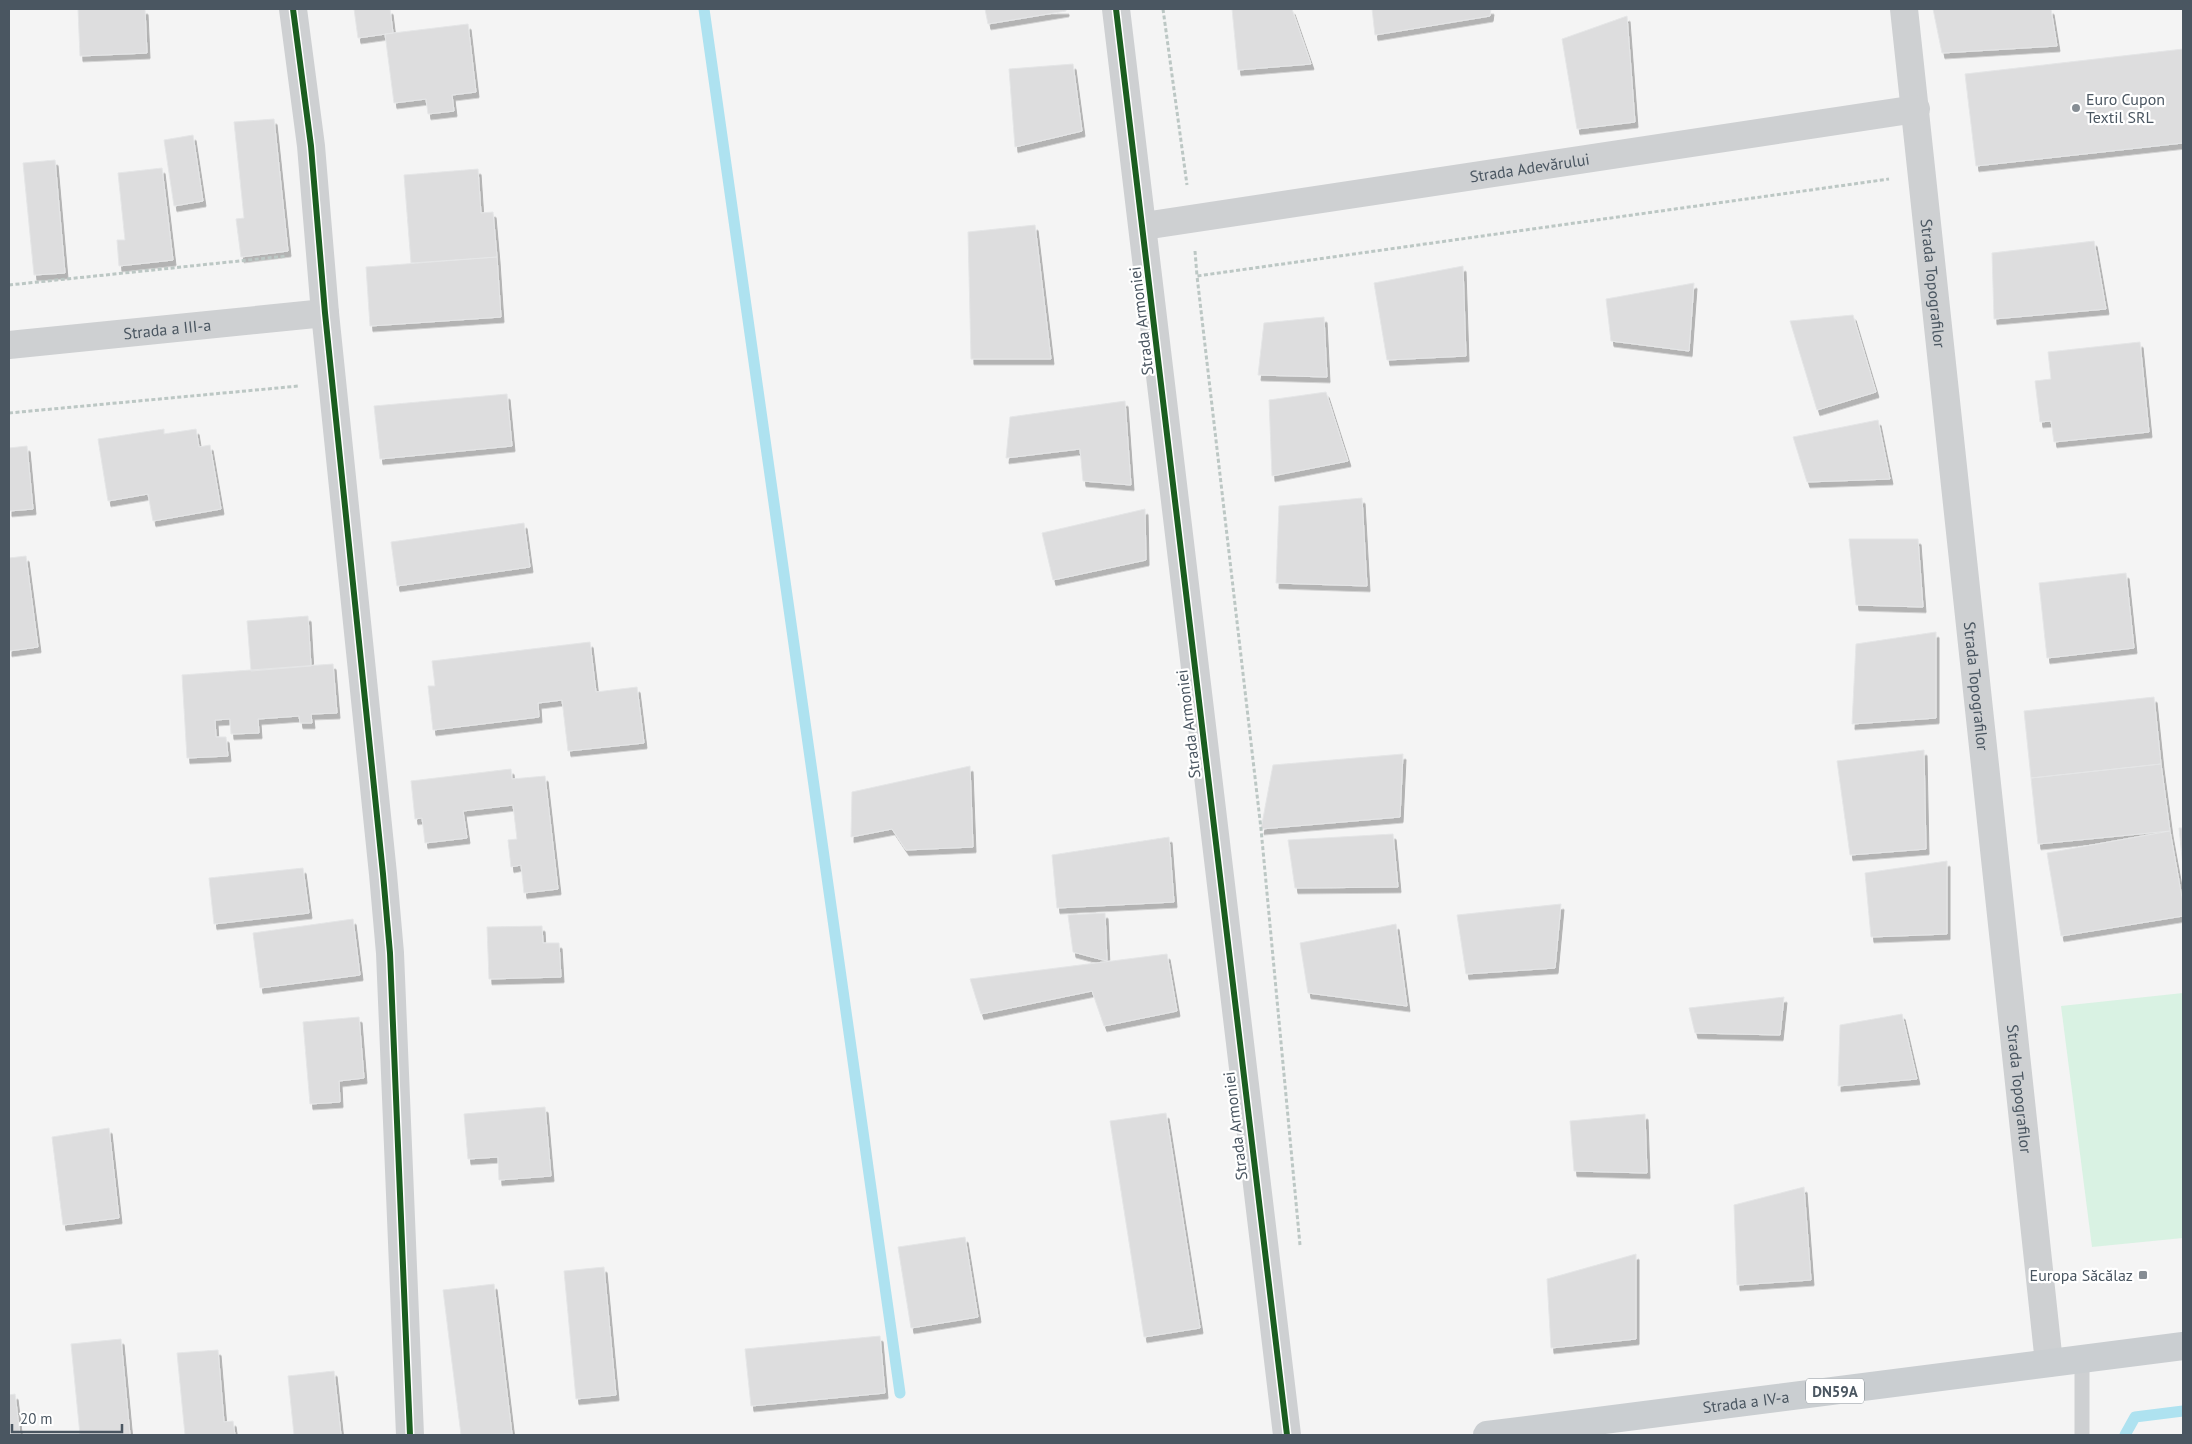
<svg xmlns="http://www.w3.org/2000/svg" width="2192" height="1444" font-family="'PT Sans',sans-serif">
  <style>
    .green { fill: #d9f2e3 }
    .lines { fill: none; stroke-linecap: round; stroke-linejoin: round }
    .stream { stroke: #aee2f0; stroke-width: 11 }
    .building { fill: #ddddde; stroke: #e5e6e7; filter: url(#shadow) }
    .path { stroke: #bcc7c4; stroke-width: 3; stroke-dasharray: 4 2.5; stroke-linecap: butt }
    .lane { stroke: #ced0d2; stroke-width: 15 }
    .street { stroke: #ced0d2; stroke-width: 28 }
    .primary { stroke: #caced1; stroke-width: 28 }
    .cycleway-casing { stroke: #fff; stroke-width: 9 }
    .cycleway { stroke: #1b5e20; stroke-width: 6 }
    .poi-dot { fill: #868d94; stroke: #fff; stroke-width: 2 }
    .labels { text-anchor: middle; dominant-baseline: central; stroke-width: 4.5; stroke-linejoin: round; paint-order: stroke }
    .shield { fill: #fff; stroke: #808990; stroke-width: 1 }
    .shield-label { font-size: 15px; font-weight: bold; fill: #4a5661 }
    .poi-label { font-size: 16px; fill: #4a5661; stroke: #fff; text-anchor: start }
    .street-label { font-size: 16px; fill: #4a5661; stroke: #fff }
  </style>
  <defs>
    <filter id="shadow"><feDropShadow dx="3" dy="5.5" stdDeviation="0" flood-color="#0004"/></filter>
  </defs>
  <rect width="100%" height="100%" fill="#f4f4f4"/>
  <path class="green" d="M2183,993v245l-91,9 -31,-241z"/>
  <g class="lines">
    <path class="stream" d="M704,9l196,1384
      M2125,1435l10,-18 48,-6"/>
  </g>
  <path class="building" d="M78,9h67l2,44 -67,3z
    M354,9h36l3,24 -35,5z
    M985,9h81v2l-78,13z
    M1232,9h60l19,55 -73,6z
    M1372,9h119l-1,7 -115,19z
    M1933,9h118l6,37 -115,7z
    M1627,16l8,106 -58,7 -15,-90z
    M468,24l8,68 -24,3 2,16 -26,3 -2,-15 -32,4 -9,-69z
    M2183,49v94l-207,23 -11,-92z
    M1073,64l9,67 -67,16 -6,-78z
    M274,119l14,132 -47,6 -5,-38 8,-1 -10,-96z
    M193,135l10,66 -29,5 -10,-66z
    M55,160l10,113 -31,2 -11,-112z
    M162,168l11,92 -54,6 -2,-26h8l-7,-67z
    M478,169l3,44 12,-1 4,45 -86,6 -7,-88z
    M1035,225l16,134h-80l-3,-127z
    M2094,241l12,68 -112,10 -2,-66z
    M497,257l4,60 -131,9 -4,-59z
    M1463,266l3,90 -79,4 -13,-77z
    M1694,283l-5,68 -78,-10 -5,-42z
    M1853,315l23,77 -59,18 -27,-89z
    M1324,317l3,60 -69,-2 6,-52z
    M2140,342l9,90 -95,10 -3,-21 -11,1 -5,-41 16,-2 -3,-27z
    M1326,392l22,69 -76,15 -3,-76z
    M507,394l5,52 -132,13 -6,-53z
    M1125,401l6,84 -48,-4 -3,-32 -74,9 4,-41z
    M1878,420l12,59 -83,3 -14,-45z
    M164,429v5l32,-5 3,18 11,-2 11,64 -68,12 -5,-27 -40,7 -10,-62z
    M27,446l6,63 -24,2v-63z
    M1362,498l5,88 -91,-3 3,-77z
    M1145,509l1,51 -93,20 -11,-47z
    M524,523l6,44 -133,19 -6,-44z
    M1849,539h69l5,68 -67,-2z
    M26,556l12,91 -29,4v-93z
    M2126,573l8,75 -87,10 -8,-75z
    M308,616l3,50 -60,5 -4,-50z
    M1936,632v86l-84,6 4,-80z
    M590,642l6,50 41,-5 7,56 -76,8 -6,-51 -24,3 1,14 -106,13 -5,-44h7l-3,-25z
    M333,664l4,49 -26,1 1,9h-12l-1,-7 -41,3 1,14 -28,1 -1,-15 -15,1 1,17h10l2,19 -41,2 -5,-83z
    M2154,697l7,67 -130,14 -7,-67z
    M1924,750l2,99 -76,6 -13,-94z
    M1403,754l-3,63 -139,12 12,-64z
    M2161,764l9,67 -132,13 -7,-66z
    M970,766l3,81 -67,3 -14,-21 -41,8 1,-45z
    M511,769l1,10 33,-3 13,113 -34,4 -3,-28 -10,2 -3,-27 9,-1 -4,-34 -50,6 4,27 -42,5 -3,-25 -7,1 -4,-38z
    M2179,828h4v39z
    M2170,831l13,72v13l-122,20 -14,-83z
    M1393,834l5,53 -103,1 -7,-48z
    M1169,837l5,65 -117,6 -5,-53z
    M1947,861v73l-76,3 -6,-64z
    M303,868l6,45 -95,11 -5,-46z
    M1561,904l-6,64 -89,6 -9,-59z
    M1105,913l2,48 -34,-9 -5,-37z
    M353,919l7,56 -100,13 -7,-55z
    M1396,924l11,82 -99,-13 -8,-50z
    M542,926l1,17h16l2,34 -72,2 -2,-52z
    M1167,954l10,57 -73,15 -12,-35 -111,23 -11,-35z
    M1784,997l-4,38 -85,-2 -6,-25z
    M1902,1014l15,65 -79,7 2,-61z
    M359,1017l5,61 -25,3 1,21 -30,2 -7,-82z
    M545,1107l6,69 -52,4 -1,-23 -30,2 -4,-45z
    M1166,1113l34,215 -56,9 -34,-216z
    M1645,1114l2,59 -73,-2 -4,-50z
    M109,1128l10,90 -56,7 -11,-88z
    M1804,1187l7,93 -74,5 -3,-80z
    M965,1237l13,80 -67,11 -13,-81z
    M1636,1254v85l-85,9 -4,-69z
    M604,1267l12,128 -40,4 -12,-128z
    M494,1284l18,150 -51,1 -18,-145z
    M880,1336l5,57 -134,13 -6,-57z
    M121,1339l9,96h-50l-9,-91z
    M218,1350l6,72 9,-1 2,14h-50l-8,-82z
    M334,1371l7,64h-47l-6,-59z
    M15,1394l5,41h-11v-40z"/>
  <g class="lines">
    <path class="path" d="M1163,9l24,176
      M1195,251l2,25
      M9,285l278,-29
      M9,413l290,-27
      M1300,1245l-39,-416 -64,-553 692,-97"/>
    <path class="lane" d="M2082,1435v-76"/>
    <g class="street">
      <path d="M293,9l18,137 14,167 58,561 7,79 20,482"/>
      <path d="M1116,9l171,1426"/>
      <path id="s1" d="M1904,9l145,1354"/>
      <path id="s2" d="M1144,226l772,-117"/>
      <path id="s3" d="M9,345l316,-32"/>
    </g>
    <path class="primary" id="s4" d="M1487,1435l696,-89"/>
    <defs>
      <path id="cycleway" d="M293,9l18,137 14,167 58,561 7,79 20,482
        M1116,9l171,1426"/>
    </defs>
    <use href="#cycleway" class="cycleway-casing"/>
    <use href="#cycleway" class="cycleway"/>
  </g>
  <g class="poi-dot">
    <circle cx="2076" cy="108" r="5"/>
    <rect x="2138" y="1270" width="10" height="10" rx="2.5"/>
  </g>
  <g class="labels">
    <rect class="shield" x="1806" y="1378.5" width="58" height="25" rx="4"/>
    <g class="shield-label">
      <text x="1835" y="1391">DN59A</text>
    </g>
    <g class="poi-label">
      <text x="2086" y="99">Euro Cupon<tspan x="2086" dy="18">Textil SRL</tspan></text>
      <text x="2133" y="1275" text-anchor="end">Europa Săcălaz</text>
    </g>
    <g class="street-label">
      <text stroke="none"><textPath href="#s2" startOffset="390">Strada Adevărului</textPath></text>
      <text stroke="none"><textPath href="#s1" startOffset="276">Strada Topografilor</textPath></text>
      <text transform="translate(1141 321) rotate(-97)">Strada Armoniei</text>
      <text stroke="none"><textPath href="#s3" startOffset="159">Strada a III-a</textPath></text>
      <text stroke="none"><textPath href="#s1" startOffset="681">Strada Topografilor</textPath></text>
      <text transform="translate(1188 724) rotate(-97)">Strada Armoniei</text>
      <text stroke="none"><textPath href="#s1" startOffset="1086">Strada Topografilor</textPath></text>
      <text transform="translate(1235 1126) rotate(-97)">Strada Armoniei</text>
      <text stroke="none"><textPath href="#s4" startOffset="261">Strada a IV-a</textPath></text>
    </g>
  </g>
  <rect width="2192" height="1444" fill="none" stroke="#4a5661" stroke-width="20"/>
  <path d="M12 1424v8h110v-8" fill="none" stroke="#4a5661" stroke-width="2.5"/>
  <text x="20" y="1424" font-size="15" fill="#4a5661" stroke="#ffffff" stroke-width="4" paint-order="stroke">20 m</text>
</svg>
